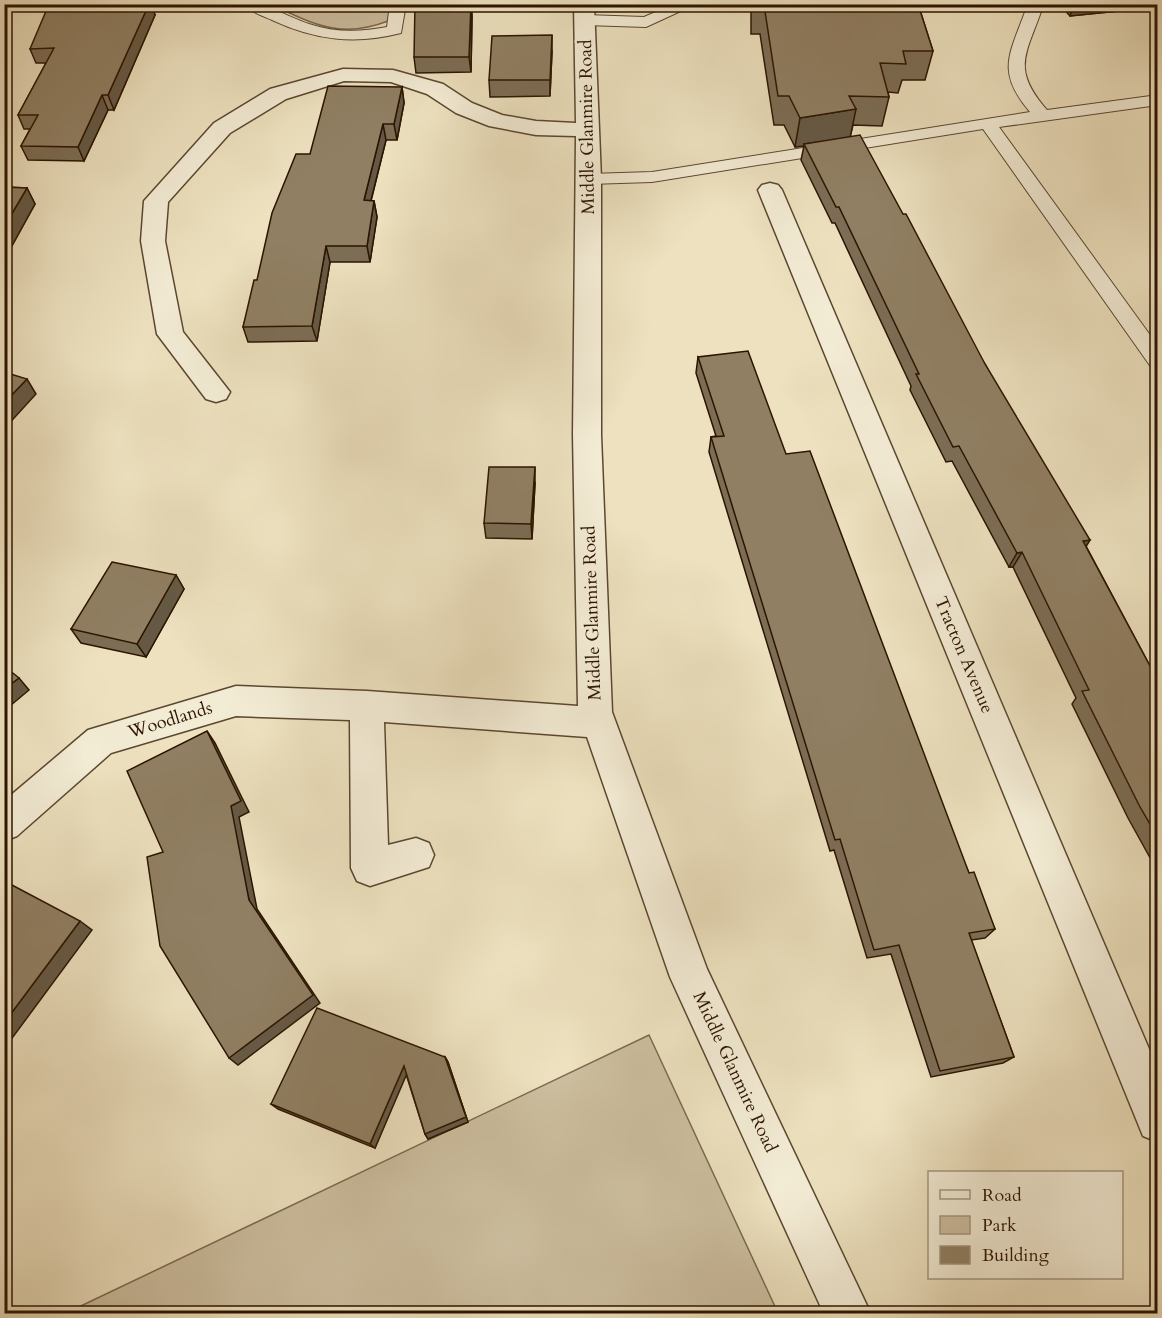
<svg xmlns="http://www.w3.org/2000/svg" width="1162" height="1318" font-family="Cardo,serif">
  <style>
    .green { fill: #ccbe9f; stroke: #7c6950; stroke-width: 1.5 }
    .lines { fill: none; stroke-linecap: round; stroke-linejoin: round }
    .lane-casing { stroke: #5c4730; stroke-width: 2 }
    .street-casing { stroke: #5c4730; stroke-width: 3 }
    .lane { fill: #f3ecd5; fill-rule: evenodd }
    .street { fill: #f3ecd5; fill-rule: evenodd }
    .wall { fill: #7c6d55; stroke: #2c1400; stroke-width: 1.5 }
    .shaded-wall { fill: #655945; stroke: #2c1400; stroke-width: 1.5 }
    .building { fill: #907f63; stroke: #2c1400; stroke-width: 1.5 }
    .labels { text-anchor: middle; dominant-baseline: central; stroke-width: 4.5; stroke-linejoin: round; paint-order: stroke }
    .street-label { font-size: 18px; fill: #2c1400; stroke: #f3ecd5 }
  </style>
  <rect width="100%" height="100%" fill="#ede1bf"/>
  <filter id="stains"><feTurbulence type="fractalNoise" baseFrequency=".00333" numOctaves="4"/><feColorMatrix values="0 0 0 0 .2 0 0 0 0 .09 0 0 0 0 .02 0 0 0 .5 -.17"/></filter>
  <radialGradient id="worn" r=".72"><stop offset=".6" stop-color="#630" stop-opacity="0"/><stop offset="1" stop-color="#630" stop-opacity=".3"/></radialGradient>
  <path class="green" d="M363,4v5l28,-1 -3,13c-46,18 -74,4 -115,-16z
    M649,1035l129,278 -714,1z"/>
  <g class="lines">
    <defs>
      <path id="lane" d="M244,4c26,0 41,12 65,20 26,9 52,8 78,3l3,-23h16l-5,29c-46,12 -86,7 -129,-13 -9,-4 -22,-8 -28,-16z
        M674,4h22l-50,23 -61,-2 -8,-5 8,-5 59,2z
        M1024,4h15l3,5c-16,46 -31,60 5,101l111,-15v10l-159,22 159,219v23l-7,-2 -168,-238 -331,53 -63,2 -9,-5 9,-5 63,-2 378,-60c-35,-41 -20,-58 -4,-103z"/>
      <path id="street" d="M574,4h20l7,175v256l11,277 95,257 164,345h-47l-154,-337 -83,-240 -203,-15 4,123 28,-7 13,5 5,12 -5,12 -59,19 -13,-5 -6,-13 -1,-148 -114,-4 -125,37 -94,83 -13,5v-40l84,-71 148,-44 131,5 211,15 -5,-271 3,-299 -40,-1 -47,-9 -33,-13 -29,-19 -36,-12 -47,-1 -58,18 -56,34 -62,69 -3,39 18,91 47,60 -4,7 -10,3 -10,-3 -49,-65 -16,-93 3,-40 70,-78 56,-34 73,-20 50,1 50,14 29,19 30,12 34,6 40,2z
        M770,183l8,2 4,5 376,880v72l-15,-6 -385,-946 4,-5z"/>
    </defs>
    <use href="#lane" class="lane-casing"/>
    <use href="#street" class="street-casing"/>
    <use href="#lane" class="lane"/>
    <use href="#street" class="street"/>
  </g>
  <path class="wall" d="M471,4l1,12 -1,56 -55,1 -2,-16z
    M751,4h167l15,47 -8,29h-23l-4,13 -10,-1 1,5 -7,29 -29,-1 -3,12 135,227 101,182 72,135v191l-30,-54 -56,-114 4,-6 -63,-131h-4l-57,-106 -6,1 -36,-72 1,-4 -76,-163h-3l-31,-63 3,-14 -9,1 -11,-22h-10l-14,-91h-9z
    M1059,4h99v3l-88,9z
    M155,15l-41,95h-6l-24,51 -56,-1 -7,-14 9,-17h-6l-6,-14 28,-52h-10l-6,-14z
    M552,51l-2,45 -60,1 -1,-17z
    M402,87l2,16 -7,37h-11l-15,61h3l3,16 -7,45h-40l-13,79 -69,1 -5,-15 14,-47z
    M4,187l23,1 8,16 -27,49 -4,-1z
    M698,357l88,97 183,419 26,56 -10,9 -14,2 43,117 -11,6 -72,14 -40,-123 -24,4 -33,-108 -4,1 -121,-399 2,-15 5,-1 -20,-63z
    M535,483l-3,56 -46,-1 -2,-15z
    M176,575l8,14 -38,68 -65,-14 -10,-14z
    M445,1057l3,5 20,60 -40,17 -3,-5 -19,-60 -31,74 -97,-39 -7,-5z"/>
  <path class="shaded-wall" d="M149,4h3l3,11 -41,95 -6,-15z
    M471,4l1,12 -1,56 -2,-15z
    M1074,4h84v3l-88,9z
    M552,35v16l-2,45v-16z
    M402,87l2,16 -7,37 -3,-16z
    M102,95l6,15 -24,51 -6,-14z
    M856,109l-6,29 -46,6v2l-9,1 5,-29z
    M383,124l3,16 -19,76 -3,-16z
    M27,188l8,16 -27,49 -4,-7v-19z
    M374,201l3,16 -7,45 -3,-16z
    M326,246l4,16 -13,79 -5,-15z
    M27,379l9,15 -32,35v-26z
    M535,467v16l-3,56 -1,-15z
    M1090,540l-9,15 2,-14z
    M1022,552l-9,15h-4l8,-14z
    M176,575l8,14 -38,68 -9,-13z
    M19,678l10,12 -25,21v-22z
    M207,731l8,12 34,69 -10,5 18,92 63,94 -82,62 -9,-7 20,-158z
    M80,921l12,9 -88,119v-26z
    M445,1057l3,5 20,60 -40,17 -3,-5z
    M404,1066l4,5 -33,77 -5,-4z"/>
  <path class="building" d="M49,4h100l-41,91h-6l-24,52 -57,-1 17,-31h-20l36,-67 -24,1z
    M415,4h56l-2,53h-55z
    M755,4h163l15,47h-30l3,13 -26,-1 9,34 -40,-1 7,13 -56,9 -11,-22h-11l-14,-91z
    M552,35l-2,45h-61l3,-44z
    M328,86l74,1 -8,37h-11l-19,76 10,1 -7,45h-41l-14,80 -69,1 11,-47h3l15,-67 24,-59h14z
    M860,135l43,79h3l79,150 105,176 -7,1 75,140v157l-18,-31 -58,-116 7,-1 -67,-138 -5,1 -58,-107 -6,1 -37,-73h3l-80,-167h-3l-32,-63z
    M4,187l23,1 -23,39z
    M748,351l38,103 24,-3 159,422 5,-1 21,57 -26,4 45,124 -74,14 -41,-126 -25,5 -34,-111 -5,1 -124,-403 13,-1 -26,-79z
    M4,372l23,7 -23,24z
    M489,467h46l-4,57 -47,-1z
    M112,562l64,13 -39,69 -66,-15z
    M4,666l15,12 -15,11z
    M207,731l34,70 -10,5 18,94 64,95 -84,63 -69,-112 -13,-89 16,-5 -36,-81z
    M10,884l70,37 -76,102v-133z
    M317,1008l128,49 21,60 -41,17 -21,-68 -34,78 -99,-40z"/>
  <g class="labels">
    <g class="street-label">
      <text transform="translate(587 127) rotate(-91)">Middle Glanmire Road</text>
      <text transform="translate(592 613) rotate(-92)">Middle Glanmire Road</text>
      <text transform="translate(964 655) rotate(67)">Tracton Avenue</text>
      <text transform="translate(170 720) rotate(-17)">Woodlands</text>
      <text transform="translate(735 1072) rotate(65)">Middle Glanmire Road</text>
    </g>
  </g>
  <rect width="1162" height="1318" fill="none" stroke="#ede1bf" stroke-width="24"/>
  <rect x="6" y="6" width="1150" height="1306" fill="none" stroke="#2c1400" stroke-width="3"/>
  <rect x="12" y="12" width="1138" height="1294" fill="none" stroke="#2c1400" stroke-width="1.5"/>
  <rect x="928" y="1171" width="195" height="108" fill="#f3ecd5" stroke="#a39680" stroke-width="1.5"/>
  <rect x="940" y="1190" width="30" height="9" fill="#f3ecd5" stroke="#a39680" stroke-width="1.5"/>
  <text x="982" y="1201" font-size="18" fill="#2c1400">Road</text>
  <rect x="940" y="1216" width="30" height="18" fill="#ccbe9f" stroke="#a39680" stroke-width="1.5"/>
  <text x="982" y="1231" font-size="18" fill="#2c1400">Park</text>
  <rect x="940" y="1246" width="30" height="18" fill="#907f63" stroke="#a39680" stroke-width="1.5"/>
  <text x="982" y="1261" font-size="18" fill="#2c1400">Building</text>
  <rect width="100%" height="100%" filter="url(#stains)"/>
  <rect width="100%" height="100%" fill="url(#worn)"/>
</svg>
